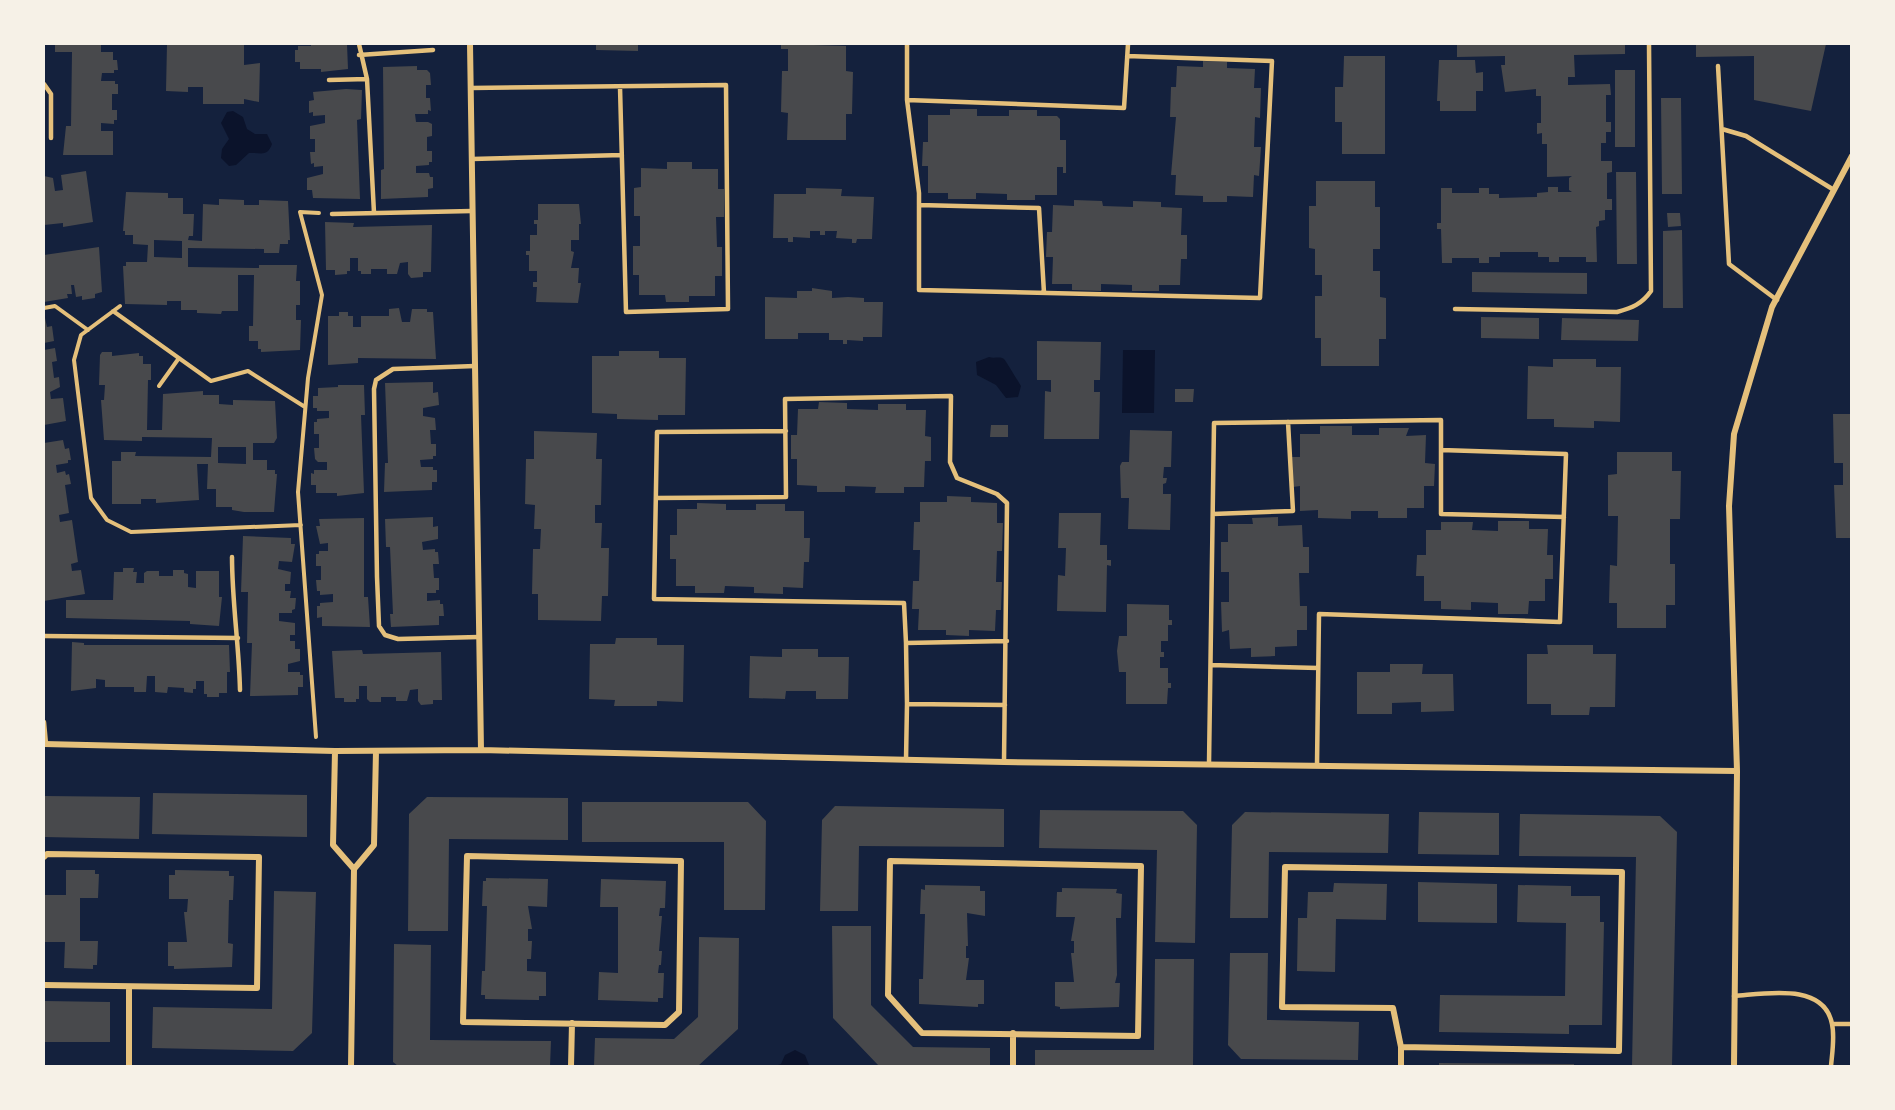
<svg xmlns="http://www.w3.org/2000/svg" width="1895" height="1110" font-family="'Golos Text',sans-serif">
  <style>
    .water { fill: #0b132b }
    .building { fill: #48494c; fill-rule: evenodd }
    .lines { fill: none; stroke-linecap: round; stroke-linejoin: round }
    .path { stroke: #e5c07b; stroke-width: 4 }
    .service { stroke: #e5c07b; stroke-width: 4.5 }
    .minor { stroke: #e5c07b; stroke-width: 6 }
  </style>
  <rect width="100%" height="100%" fill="#14213d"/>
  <path class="water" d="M233,111l10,6 4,12 8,5h12l5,10c-5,14 -12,8 -23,9l-13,12 -7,1 -8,-8 1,-9 7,-10 -8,-16 6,-11z
    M1123,350h32l-1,63h-32z
    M989,357c5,2 11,-1 15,2 2,2 15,24 17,27l-3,11 -12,1 -10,-13 -19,-10 -1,-13z
    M795,1050l10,5 4,10 6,1h-40l6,-2 4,-9z"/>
  <path class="building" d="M55,44h46v8h12v8h4l1,10h-4v3h-12l-1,8h14v3h3v10h-6v16h5v10h-3v4l-13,-1v8h12v24h-50l3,-29h5l1,-74h-17z
    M167,44h77v21l16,-2 -1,39 -15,-3v5h-41v-17h-15v5l-22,-1z
    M311,44h36l1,25 -27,3v-3h-21v-7h-5v-12h3v-4h13z
    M596,44h42v7l-42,-1z
    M781,44l65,2v25l7,1 -1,42h-6v26h-59l1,-27 -7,-1 1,-41h6v-22h-7z
    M1457,44h168v10l-51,1 1,22h-7v8l42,-1 1,11h-5v27h5v10h-5v11h-5v18h11v11l-5,1v26h5v11h-7v10l-6,1v5l-3,1 1,35h-11v-5h-27v5h-10v-5h-11v-5h-38v5h-11v6h-10v-5h-27v5h-10l-1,-34h-4v-6h4v-35h11v5h27v-5h10v6h10v4l38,-1v-4l11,-1v-5h10v5h14l-3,-2v-12l3,-2 -25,1v-33h-5v-11l-5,1v-11h4v-27h-5v-7l-31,3 -4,-27h4v-9l-48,1z
    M1696,44h130l-15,67 -57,-11v-44l-58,1z
    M1344,56h41v98h-43v-32h-7v-35h8z
    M1439,60h36l1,13 7,-1v19h-7v20h-36v-10h-3z
    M1203,61l24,1v6l28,1 -1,19h7l-1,30 -5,-1 -1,30h7l-2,29 -5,-1 -1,22 -26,-1v6h-24v-6l-28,-1 1,-20h-5l5,-58h-6l1,-30h5l1,-21 26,1z
    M417,66v4h10l3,3 1,12h-5v13h4l1,13 -3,-1v4h-13l1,8h12l4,2v12l-5,1v14h5v11h-3v3l-13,1v7h13l1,4h3v11l-5,1v8l-47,2v-29l3,-1 -1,-102z
    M1615,70h20v77h-20z
    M346,89l16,1 -1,29 -4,1 3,79 -47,-1 -1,-8h-5v-12l16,-4v-8l-9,1v-4l-3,1 -1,-12h5v-13h-5v-13l15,-3v-8l-12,1v-4l-4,1v-12l5,-1 -1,-8z
    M1661,98h20l1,96h-20z
    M950,109h27v7h32v-6h28v6h20l3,3v21h6v33h-3v-6h-6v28h-22v5h-28v-6l-31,-1v6h-28v-6h-20v-27h-6l1,-24h5v-27h22z
    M667,162h25v7h26v20h6v28h-8l1,30h5v29h-7v20h-26v6h-23l-1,-7h-26v-20h-6v-29h7v-30h-6v-28l7,-1v-19l26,1z
    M86,171l7,51 -30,5v-4l-19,2v-49l9,2 2,13 8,-1 -2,-15z
    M1616,172h20l1,92h-20z
    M1316,181h59v26h5v42h-7v22h7v26l6,1v41h-7v27h-58v-28h-6v-42h7v-21h-7v-26l-6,-1v-42h7z
    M806,188l36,1 -1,7 33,1 -2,42h-15l-1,4h-4v-4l-16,-1 1,-7h-12v4h-5v-4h-10v7l-17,-1v5h-5v-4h-15l1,-44h32z
    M126,192l42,1v5h15v16h11l-1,22h-4l-1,4 14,1 1,-37 16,1v-6l25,1v5h15v-5l29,1 2,39h-2v4h-8l-1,9h-15v-4l-76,-1v19l71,1v-3h38l-1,16h4v24h-4v15h5l-1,30 -39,2v-3h-3v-8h-9v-15h4l1,-51h-16v36h-16l-1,3 -24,-1v-3h-16v-9h-14v4l-42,-1 -2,-38h3v-4h21l1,-17 -15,-1v-9h-8v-4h-2zM154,240l28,1v17l-28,-1z
    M1074,200l28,1 1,5 30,1v-6l28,1v5l21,1 -1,27h6v24h-6l-1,26h-21v6h-27v-6l-31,-1v7l-29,-1v-6h-20l1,-27h-7l1,-25h5l1,-27 21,1z
    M538,204h41l2,20h-2v16h-8v11l3,1 -3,16h8l-1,15h3l-3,20 -42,-1 1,-15h-4v-5h4v-11h-8v-16h-3v-4h4v-16h7v-11h-3v-4h4z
    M1667,213h13l1,13 -13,1z
    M325,222l29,1 -1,4 79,-2 -1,47h-8v5l-12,1 -3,-4v-12l-8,1 -3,11h-10v-5h-16v5h-10v-3h-3v-13h-8v13h-3v3l-12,1v-5h-9z
    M1682,230l1,78h-20v-77z
    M99,247l3,45 -7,2v4l-13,2v-4l-6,1 -2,-12h-3l1,9h-5l1,4 -24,4v-47z
    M1472,272l115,1v21l-115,-2z
    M812,288l20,3v7l16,-1 16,1v4h19l-1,35h-19v4l-16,-1v4h-4v-4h-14v-7h-31v6h-33v-42l32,1v-7h15z
    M399,308l3,14h8l2,-13h15v3h6l3,47 -78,-1v5l-30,2v-49h11v-4h9v4h5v11h8v-11h28v-7z
    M1481,317l58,1v21l-58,-1z
    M45,318l2,9 5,-1 2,15 -10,2z
    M1562,318l77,2 -1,21 -77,-1z
    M1037,341l64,1 -1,38h-6v12h6l-1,47h-55l1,-48 6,1v-12h-14z
    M55,348l2,13 -5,1 2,16 5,-1 1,10 -10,5 1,7 12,-1 3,23 -22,4v-75z
    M619,351h40v7h27l-1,57h-27v5l-41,-1v-5l-25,-1v-57h27z
    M102,352h10v4l27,-3v3h4v8h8v16h-3l-1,50h15l1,-36 40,-3v4h16v9l14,1v-5l42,1 2,37 -3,5h-21v17h14v10h8v4h2l-3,38h-30l-12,-2v-3h-16v-18h-9l1,-25h-11l2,36 -43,3v-4h-15v5h-29v-43h9v-9h15l-1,4 76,1 1,-19 -70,-1v4l-38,-1 -3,-40h3l1,-15h-6l1,-30zM218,447h28v17l-28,-1z
    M1553,359h43v8h25l-1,55 -26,-1v7l-40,-1v-8h-27l1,-53 25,1z
    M433,382v11l5,-1 1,13 -16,3v8l12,2 1,12h-6l1,14h5v12h-3v3l-13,1 1,7h12v3h4v12h-5v8l-48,2 1,-29h3l-3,-80z
    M338,385h26l1,30h-4l3,78 -27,3v-3h-21v-8h-5v-12l3,1v-4h13v-8h-9l-3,-3 -1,-11h5v-14h-5v-12h3v-3l12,-1v-7h-12v-3h-4v-12h5v-8l20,-1z
    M1175,389h19l-1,13h-18z
    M819,402l28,1v6l31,1v-6h28v6h20l-1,26 6,1v24h-6l-1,26h-20v6h-29l1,-6 -31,-1v6h-28v-6l-20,-1v-26h-6v-24h6l1,-26h20z
    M1833,414h19v124h-16l-2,-53h9v-22h-9z
    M991,425h17v12h-18z
    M1320,426h32v9h27v-7h30l-3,8 20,-1 -1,28 10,1 -1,22h-10v22h-17v10h-29v-7h-27v8l-33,-1v-8l-18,1v-25l-7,1 -1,-30h8v-23h20z
    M1130,430l42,1 -1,36h-7l-1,11h4l-1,5 -3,1v10h8l-1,36 -42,-1 1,-31h-8l-1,-32 2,-4h7z
    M534,431l63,2 -1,26h6l-1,46h-6v18h7l-1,25h8l-1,48h-6l-1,25 -63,-1v-26h-6l1,-45h7l1,-20h-7l1,-24 -10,-1 1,-45h8z
    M63,440l2,9 4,-1 2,12h-3v3l-12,2 1,8 8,-2 1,4 3,-1 2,10 -6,1 4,28 -10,2 1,7 12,-2 6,42 -7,2 1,7 9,-1 4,24 -41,7v-158z
    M1617,452h55v19h9l-1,48h-10v45h5v41h-9v23h-49v-25h-8l1,-38 7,1 1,-50h-10v-41l9,-1z
    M947,496l24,1v5l26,1v20h6l-1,28h-5l-1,31h6l-1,28h-5l-1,21 -26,-1v6l-23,-1v-5h-28l1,-21h-7l1,-28h6l1,-31h-7l1,-28h6v-20h27z
    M697,503l29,1v6h30v-6h29v7h19v27h6l-1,24h-5l-1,26 -20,-1v7l-29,-1v-6l-29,-1 -1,7h-29v-7h-19v-27h-6v-24h7v-26h20z
    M1059,513h42l-1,32h7v15h4v6l-4,-1 -1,47 -49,-1 1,-36 7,1 1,-28h-8z
    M433,517v10l5,-1v13l-16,3 1,8 12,-1v3h3l1,12h-6l1,14h5v12h-3v3h-9v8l13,-1v4h3l1,12h-5v9l-48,2 -1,-13h3l-3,-67h-4l-1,-28z
    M1278,517v9l24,-1 1,22h6v26h-10l1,33h7v24h-10v16l-22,1v9l-24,1v-9l-21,1 -1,-19 -7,2 -1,-30h8v-30h-8v-30h7v-18h25l-1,-6z
    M364,518v79h4l2,30 -48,-1v-9l-5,1v-12h3v-3l13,-1v-8l-13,1v-4h-3l-1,-11h5v-14h-5v-12h3v-3h9v-8l-8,1 -4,-18h4l-1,-7z
    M1498,521h31v8h19l-1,26h6v24h-8v22h-16l-1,13h-30v-11l-27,-1v8l-30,-1v-8h-17v-25h-8l1,-21h9v-25h15v-8h32l-1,8 26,1z
    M243,536l48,2v6h4l-3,18 -13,-1 -1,8 13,3 -1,12h-5v7h6l-1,7h6l-1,11 -3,1v3h-13v8l16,2v12h-5v6h5v8h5v12l-12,3v8h12v3h3v12h-5v8l-48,1 2,-53h-5l1,-51h-7z
    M123,568h11l-1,4h4l-1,11h8v-10l3,-2h12v5h14v-6h11v3l4,1v13l8,1v-17h23v26h3l-3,29 -29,-2v-3l-124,-3v-18h47l1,-28h9z
    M1127,604l42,1v15h3v5h-4v16h-7v11h3v5h-4v11h8v15h3v5h-3l-1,16h-41v-32h-7l-2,-21 2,-15h8z
    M616,638h41v7h27l-1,57 -26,-1v5h-43l1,-6 -26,-1 1,-55h25z
    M72,642l12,1v2h145l1,27h-3v21h-8v4h-12v-3h-3v-13h-8v8h-3v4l-9,-1v-4l-16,-1 -1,6 -12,-1v-16h-8l-1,16h-12v-5h-29v-7l-9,-1v9l-25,3z
    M1547,645h46v9h23l-1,53h-25l-1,8h-38v-11h-24v-50h21z
    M782,649h36v8h31l-1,42h-32v-8h-30l-1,8 -36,-1 1,-42 32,1z
    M362,650l1,4 78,-2 1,48h-9v4l-12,1 -3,-4v-12l-8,1 -3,11h-11v-4h-15v5h-11l-3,-3v-13h-8v13h-3v3h-12v-4h-9l-3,-47z
    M1390,664h33l-1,10h31l1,37 -33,1v-10l-29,1v11h-35v-42h33z
    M153,793l154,2v42l-155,-3z
    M44,796l96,1 -1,42 -95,-2z
    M427,797l141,1v42l-119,-1 -1,92h-40l1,-117z
    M582,802h166l18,19 -1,89h-41v-68h-142z
    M835,806l169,3v38l-145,-1 -1,65h-38l2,-91z
    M1040,810l143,1 14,14 -2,118 -40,-1 2,-92 -118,-2z
    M1245,812l144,2 -1,39 -119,-1 -1,66h-38l2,-93z
    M1419,812l80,1v42l-81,-1z
    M1520,814l140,2 17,16 -5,234h-40l4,-209 -117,-1z
    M66,870h29v4h4l-1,24h-18v43h18l-1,24h-4v4l-29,-1 1,-26h-21v-47h22z
    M175,870l54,1v5h5l-1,24h-4l-1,43 5,1 -1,23 -58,2v-3h-6v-24h19l-3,-30h3l1,-13h-19v-24h6z
    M486,878l62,1 -1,28 -19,-1 4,23h-4v12h4l-1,18h-4v12l19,1v24h-7v4l-54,-1v-4h-4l1,-24h3l2,-65h-5l1,-25h3z
    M601,879l65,2 -1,27h-5l-1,8h3l-3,35h3l-1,14h-2l-1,8h6l-1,25h-5v4l-60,-2 1,-28 19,1v-66h-18z
    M1418,882l79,2v39l-79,-1z
    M1334,883l53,1 -1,36 -50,-1 -1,53 -38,-1 1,-53h9l1,-26h25z
    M925,885l55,1v5h5v25l-18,-3 1,33h-2v12h3l-3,22h18v24h-6v3l-59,-3v-25h4l2,-65h-5l1,-25 4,1z
    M1518,885l53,1v10h29v26h4l-2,103h-33v9l-130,-2 1,-37 125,1 1,-73 -49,-1z
    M1062,888l55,1 -1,4 6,1 -1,24h-5l1,57 -2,8h5l-1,24 -59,2v-2l-5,-1v-24h19l-3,-29h3v-12h-3l4,-24h-19l1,-25h5z
    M274,891l42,1 -4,141 -19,18 -141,-3 1,-41 119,2z
    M832,926h39v79l42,42 77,1v18h-111l-46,-48z
    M699,937l40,1 -1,91 -40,37h-104l1,-28 79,1 24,-22z
    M394,944l37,1 -1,95 121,1 -1,25h-152l-5,-4z
    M1230,953h38l-1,67 92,2 -1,38 -117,-1 -13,-14z
    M1155,959h39l-1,107h-158v-16h119z
    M44,1001l66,1v40h-66z
    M1439,1063l135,1v2h-135z"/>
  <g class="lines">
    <path class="path" d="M120,306l-39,29 -7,25 17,138 16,22 24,12 170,-7
      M44,308l11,-2 33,24
      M113,311l98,70 37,-10 57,36
      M159,386l20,-28
      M316,737l-18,-245 10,-114 14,-83 -22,-83 19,1"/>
    <path class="service" d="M359,44l8,35 7,134
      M907,44v56l12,93v97l341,8 12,-237 -145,-5
      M359,55l74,-5
      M1718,66l11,198 48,36
      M329,80l38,-1
      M44,84l7,10v44
      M471,88l255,-3 2,224 -102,3 -6,-225
      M907,100l217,8 4,-64
      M1722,129l24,7 88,54
      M472,159l150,-4
      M919,205l120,3 5,85
      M332,214l140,-3
      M1455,309l162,3c15,-4 25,-8 34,-21l-2,-247
      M475,366l-82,3 -17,11 -2,9 3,188 2,49 6,9 13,4 81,-2
      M786,431l-129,1 -3,167 250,4 2,40 101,-2
      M656,498l130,-1 -1,-98 166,-3 -1,66 7,16 40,16 10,9 -3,259
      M1213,514l80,-3 -5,-89
      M232,557c0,45 7,88 8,133
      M44,636l194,2
      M906,643l1,61 98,1
      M1211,665l107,3
      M44,722l2,22
      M906,760l1,-56
      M1209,764l5,-341 227,-3v94l123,3
      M1317,765l2,-151 241,8 6,-168 -125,-4
      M1734,996c31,-2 90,-14 98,28 3,13 0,30 -1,42
      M1832,1024h20"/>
    <path class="minor" d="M470,44l11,706
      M44,744l291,7 146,-1 523,12 733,9
      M335,751l-2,94 21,24 -3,197
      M467,856l214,5 -2,151 -14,13 -202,-3z
      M44,857l3,-3 212,3 -2,131 -213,-3
      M890,861l251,5 -3,170 -216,-3 -34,-38z
      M354,869l20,-24 2,-94
      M129,987v79
      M571,1066l1,-43
      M1013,1066v-33
      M1401,1066v-19l-8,-39 -111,-1 3,-140 337,5 -3,179 -218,-4
      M1734,1066l3,-295 -8,-265 5,-72 38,-127 80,-151"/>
  </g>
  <rect width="1895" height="1110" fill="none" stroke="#f6f1e7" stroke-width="90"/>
</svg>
